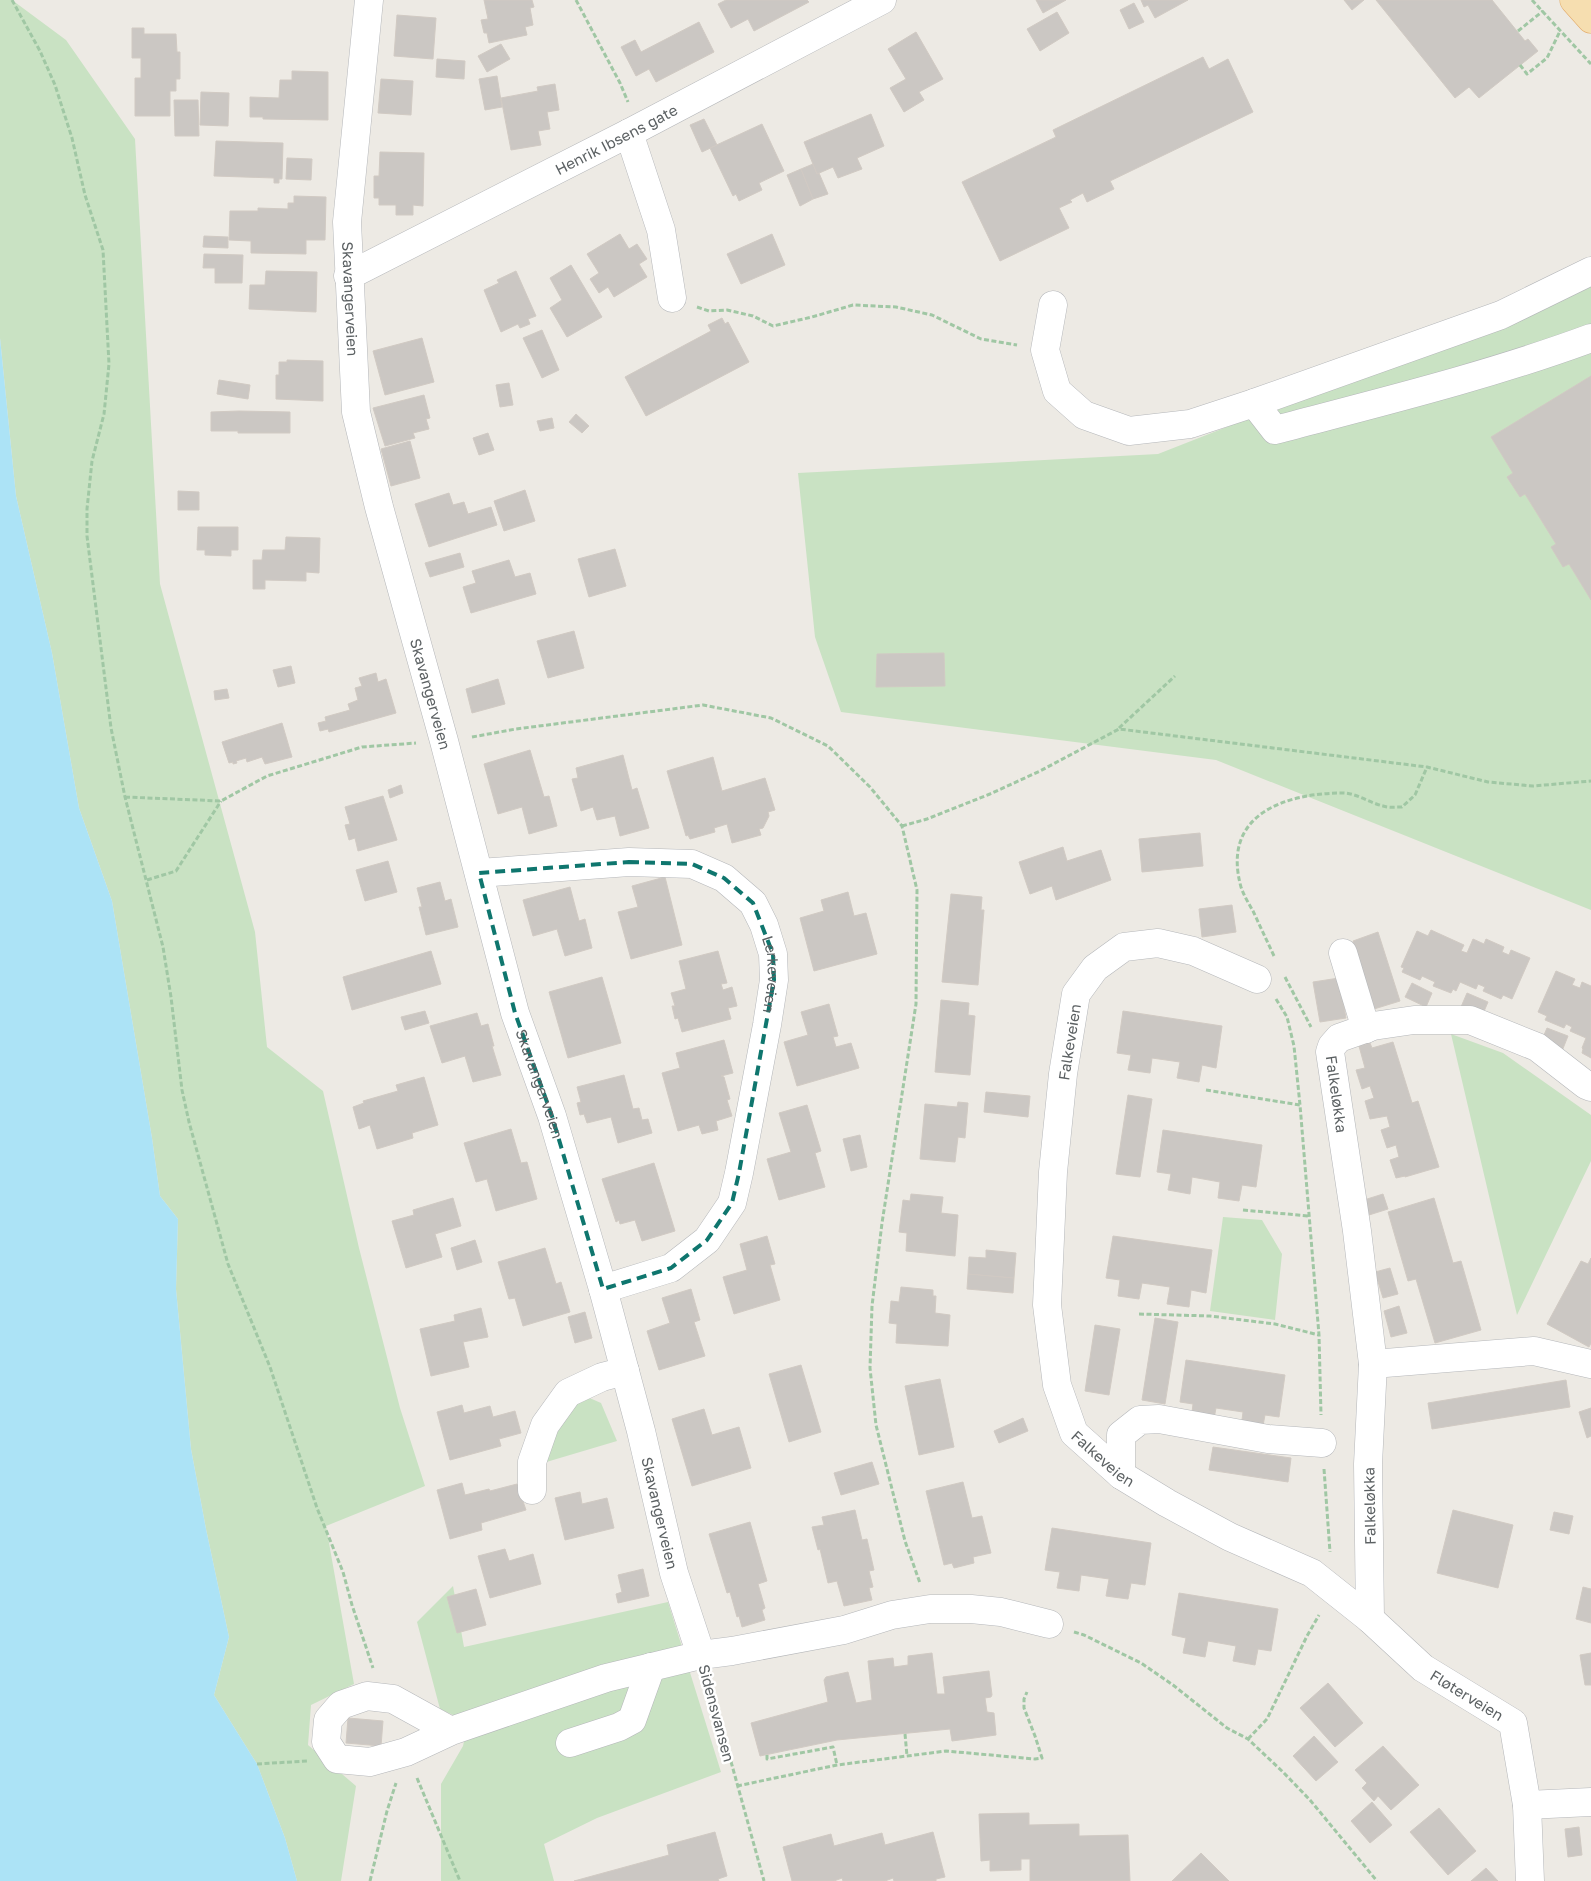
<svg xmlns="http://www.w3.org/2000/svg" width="1591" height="1881" font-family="'Golos Text',sans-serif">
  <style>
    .green { fill: #c9e2c3 }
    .water { fill: #ace3f6 }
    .building { fill: #cbc7c3; stroke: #d1cac3 }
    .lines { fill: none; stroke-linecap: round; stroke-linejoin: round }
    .minor-casing { stroke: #b5b7ba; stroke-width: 29 }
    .major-casing { stroke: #e2aa68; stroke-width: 29 }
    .path { stroke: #a0c7a4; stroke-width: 3; stroke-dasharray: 5 2.5; stroke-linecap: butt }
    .minor { stroke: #fff; stroke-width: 28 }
    .major { stroke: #f6deb0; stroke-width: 28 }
    .marked { fill: none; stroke: #0f766e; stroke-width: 4; stroke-dasharray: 10 6; stroke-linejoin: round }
    .labels { text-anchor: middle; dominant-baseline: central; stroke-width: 5; stroke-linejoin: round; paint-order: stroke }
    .street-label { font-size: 15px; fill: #5c6163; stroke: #fff }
  </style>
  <rect width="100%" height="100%" fill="#edeae4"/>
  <path class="green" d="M0,0h12l54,40 69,99 25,445 95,348 12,115 56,44 36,157 41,160 25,78 -99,40 28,158 -43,21 -3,40 48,41 -15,95h-44l-12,-43 -28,-74 -43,-69 15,-58 -23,-108 -15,-80 -15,-160 2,-70 -18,-23 -8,-58 -40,-237 -33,-93 -27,-155 -36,-157 -16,-158z
    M1591,284v626l-375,-150 -375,-48 -26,-75 -17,-164 360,-19z
    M1451,1034l52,19 88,62v46l-74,154z
    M1223,1217l39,3 20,34 -7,66 -65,-9z
    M585,1396l16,7 16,38 -74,22 17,-47z
    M453,1586l11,61 204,-45 53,170 -124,46 -53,26 10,37h-113v-97l22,-38 5,-24 -28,-13 -23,-87z"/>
  <path class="water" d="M0,338l16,158 36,157 27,155 33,93 40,237 8,58 18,23 -2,70 15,160 15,80 23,108 -15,58 43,69 28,74 12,43h-297z"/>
  <path class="building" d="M484,0h48l2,7 -4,1 3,17 -8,2 2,8 -38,8 -2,-10h-3l-3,-13 7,-1z
    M726,0h81l2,2 -55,29 -6,-12 -17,9 -13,-24z
    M1036,0h30l-23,13z
    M1141,0h47l-33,18 -7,-13 -4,2z
    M1344,0h20l-12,10z
    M1376,0h116l33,41 3,-2 10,12 -59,47 -10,-11 -14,11z
    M1134,3l10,19 -15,7 -9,-19z
    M1057,12l12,21 -29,18 -13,-22z
    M397,15l39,3 -3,41 -39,-3z
    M699,22l15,30 -58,30 -7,-13 -13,7 -15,-29 14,-7 6,12z
    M132,28h12v6h32l1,18h3v27h-4v12h-6v25h-35v-38h6v-20h-9z
    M916,32l27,47 -24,13 5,8 -20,12 -14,-24 16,-9 -18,-30z
    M501,44l9,15 -23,13 -9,-16z
    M1203,57l6,12 19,-10 25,53 -143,69 4,8 -27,13 -4,-9 -13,7 2,2 -13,6 10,20 -69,33 -38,-79 94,-45 -3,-7z
    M437,59l28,2 -1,18 -28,-2z
    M292,71l36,1v48l-65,-1v-2h-13v-20l29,1 1,-18h12z
    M497,76l5,31 -17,3 -6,-31z
    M381,79l32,2 -2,34 -33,-2z
    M555,84l4,26 -12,2 3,17 -12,2 3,14 -30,5 -10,-52 37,-7 -1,-4z
    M201,92l28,1 -1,33 -28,-1z
    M174,100h24l1,36h-24z
    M871,114l13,32 -27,12 5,11 -24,9 -5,-11 -16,7 -13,-32z
    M704,119l13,26 -15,7 -12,-27z
    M762,124l22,47 -25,12 3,7 -23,11 -3,-7 -3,2 -23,-48z
    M216,141l67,2 -1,36h-3v4h-5v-5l-60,-2z
    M380,152l44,1 -1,53 -10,-1v10h-17v-10h-17v-7h-5v-22h5z
    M287,158l25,1 -1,21 -25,-1z
    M813,164l4,10 2,-1 9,21 -15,5 -12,-30z
    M801,169l12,30 -13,7 -13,-31z
    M294,196l32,1 -1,43h-19v14l-55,-1v-12l-22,-1 1,-29h28v-3l30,1v-6h6z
    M620,234l9,15 8,-5 10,15 -8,5 8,13 -33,20 -6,-10 -9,6 -9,-14 9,-6 -12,-19z
    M772,234l13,31 -44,19 -14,-30z
    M204,236l24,1v11l-25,-1z
    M204,254l39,1 -1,28h-27v-15h-12z
    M571,265l31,52 -35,20 -17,-29 12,-8 -12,-22z
    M266,271l51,1 -1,40 -67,-3 1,-24h15z
    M516,271l20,45 -8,3 2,5 -10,4 -2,-4 -17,8 -17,-42 15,-7 -2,-3z
    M722,318l3,6 3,-2 21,40 -103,54 -21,-39 86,-46 -3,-6z
    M542,330l17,40 -17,8 -19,-40z
    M422,338l12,44 -49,13 -12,-44z
    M287,360l36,1v40l-47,-2v-24h3v-13h8z
    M1591,376v224l-22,-36 -6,3 -12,-20 5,-3 -31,-50 -5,3 -13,-20 6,-4 -22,-36z
    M219,380l31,5 -2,14 -31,-5z
    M509,383l4,22 -13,2 -4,-22z
    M424,395l6,23 -4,1 3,10 -16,4 2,5 -30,8 -12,-38z
    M239,411l51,1v21h-52v-2h-27v-19z
    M576,414l13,12 -7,7 -13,-11z
    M552,418l2,10 -14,3 -3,-10z
    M488,433l6,17 -15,5 -6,-17z
    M410,441l10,37 -29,8 -10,-37z
    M525,490l10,31 -31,10 -10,-30z
    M178,491l21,1v18h-21z
    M449,493l4,12 11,-3 4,12 23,-7 6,18 -68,22 -14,-43z
    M198,527h40v23h-7v6l-26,-1v-5h-8z
    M286,537l34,1 -1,35 -13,-1v9l-41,-1v9h-12v-29h9l1,-10h22z
    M615,549l11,37 -37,11 -11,-38z
    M460,553l4,14 -34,10 -5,-14z
    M509,560l6,17 15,-4 6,21 -65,19 -8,-26 13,-4 -4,-12z
    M574,631l10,37 -36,10 -11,-37z
    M944,653l1,33 -69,1 1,-33z
    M291,666l4,17 -17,4 -5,-17z
    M376,673l2,9 8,-3 10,34 -67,19 -1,-3 -8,2 -2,-8 8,-2 -1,-4 25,-7 -2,-6 10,-4 -3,-12 7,-2 -3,-8z
    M498,679l7,25 -33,9 -6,-24z
    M227,689l2,9 -14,2 -1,-9z
    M282,723l10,34 -27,7 -3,-7 -15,5 -1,-4 -10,3 1,2 -4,1v-2l-4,1 -7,-21z
    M530,750l14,47 5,-1 8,30 -28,8 -7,-27 -24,7 -14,-50z
    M623,755l9,35 5,-2 12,40 -29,8 -5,-20 -18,4 -4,-13 -12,4 -9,-32 6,-1 -2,-10z
    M713,757l9,34 43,-13 10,32 -7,2 1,4 -6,12 -4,1 2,6 -29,8 -5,-19 -13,4 1,4 -25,7 -2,-4 -2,1 -19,-65z
    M401,785l2,8 -13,5 -2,-8z
    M383,796l14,44 -39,11 -3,-13 -6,2 -4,-15 5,-1 -5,-17z
    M1200,833l3,33 -61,6 -3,-33z
    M1063,847l4,14 34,-11 10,30 -55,20 -4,-14 -22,8 -11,-32z
    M388,861l9,31 -32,9 -9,-31z
    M665,877l17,68 -51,14 -13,-47 20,-5 -6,-21z
    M440,882l5,19 6,-2 7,28 -32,8 -7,-28h3l-5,-19z
    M570,887l9,34 6,-2 7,29 -27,8 -8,-27 -24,7 -10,-36z
    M848,892l6,24 12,-3 11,41 -63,17 -14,-53 24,-7 -3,-11z
    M951,894l31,3 -1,13h3l-6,75 -36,-3z
    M1232,905l4,27 -34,5 -3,-28z
    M1431,930l33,15 -3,6 6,2 6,-14 11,5 2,-5 18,8 -2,5 7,3 2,-5 19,8 -18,41 -9,-4 -2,4 -18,-8 2,-4 -7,-3 -2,5 -16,-7 -4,9 -3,-2 -2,4 -18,-7 2,-4 -13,-6 -2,4 -18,-8 2,-4 -3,-1 16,-36 11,5z
    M1378,932l22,69 -26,8 -21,-68z
    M431,951l10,33 -89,26 -9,-33z
    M718,951l9,32 -6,1 2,6 9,-3 5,19 -9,2 3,11 -49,13 -4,-14 -3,1 -3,-13h3l-4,-13 15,-4 -7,-28z
    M1556,971l19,8 -3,6 8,3 2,-6 9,4v72l-9,-5 1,-4 -1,-1 4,-10 -16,-7 2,-4 -6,-3 -2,4 -19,-8 2,-4 -9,-4z
    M602,977l19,66 -53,15 -19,-66z
    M1339,978l7,40 -26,4 -7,-40z
    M1412,983l20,10 -6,14 -21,-10z
    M1467,993l21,9 -6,14 -21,-9z
    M941,1000l28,3 -1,12 7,1 -5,59 -35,-3z
    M829,1004l9,32 -5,1 3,10 15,-4 8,25 -62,18 -13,-44 24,-7 -7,-23z
    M425,1011l4,12 -24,7 -4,-13z
    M1123,1011l99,15 -6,42 -14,-3 -3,17 -22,-4 3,-16 -28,-4 -2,15 -22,-3 3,-15 -14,-2z
    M477,1013l4,13 7,-2 6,22h-2l9,29 -28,7 -8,-26 -23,7 -12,-37z
    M1547,1028l21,8 -6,15 -21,-9z
    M724,1040l9,33 -12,3 3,1 6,22 -3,1 5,16 -16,5 2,9 -16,4 -3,-9 -21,6 -16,-58 18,-5 -4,-15z
    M1393,1042l19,61 6,-2 21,66 -34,10v-1l-9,2 -6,-18 9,-3 -3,-12 -9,3 -6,-18 9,-3 -3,-11 -17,3 -5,-18 9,-3 -4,-12 -8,3 -6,-19 9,-2 -6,-22 11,-3 2,5z
    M624,1075l9,34 6,-1 3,12 6,-1 4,14 -34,10 -7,-26 -24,6 -3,-9 -4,1 -3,-12 4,-1 -4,-15z
    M424,1077l14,48 -26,8 1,5 -36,11 -7,-24 -11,4 -6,-22 11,-4 -1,-2 35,-10 -2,-6z
    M986,1092l44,4 -2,21 -44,-5z
    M1128,1095l24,4 -12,78 -24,-3z
    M958,1102l10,1 -3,35 -7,-1 -3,25 -35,-3 5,-55 32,3z
    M807,1105l14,46 -6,2 10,34 -46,13 -12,-41 24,-7 -12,-39z
    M511,1129l10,34 6,-1 10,37 -41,12 -9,-32 -11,3 -12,-39z
    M1163,1130l99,15 -6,42 -14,-2 -3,16 -21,-3 2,-16 -28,-5 -2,17 -22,-4 3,-16 -14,-2z
    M860,1135l7,32 -16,4 -8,-32z
    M654,1163l21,68 -33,10 -7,-21 -15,4 -1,-4 -3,2 -14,-43z
    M911,1194l32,3 -2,16 17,2 -3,41 -49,-5 1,-18 -8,-1 4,-32 7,1z
    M1383,1194l5,15 -19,6 -5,-15z
    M453,1198l8,28 -26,8 7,23 -36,11 -14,-47 22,-6 -1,-5z
    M1434,1198l19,65 8,-2 20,69 -46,13 -19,-64 -8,2 -20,-69z
    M767,1236l8,28 -5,1 10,35 -46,14 -11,-37 24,-7 -7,-26z
    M1113,1236l99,14 -6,43 -15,-3 -2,17 -22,-3 3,-17 -28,-4 -3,16 -21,-3 2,-16 -14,-2z
    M475,1240l7,22 -25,8 -6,-22z
    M545,1248l11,36 5,-2 9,30 -47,14 -8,-28 -6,1 -11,-37z
    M986,1250l30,3 -2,25 -46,-4 1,-17 17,1z
    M1591,1258v85l-2,4 -42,-23 34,-63 7,3z
    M1390,1268l8,26 -15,4 -8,-26z
    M968,1274l46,4 -1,15 -46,-4z
    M901,1287l32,3v6h3l-1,17 15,2 -2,31 -52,-3 1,-19 -8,-1 2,-22 8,1z
    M691,1289l9,31 -6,2 11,34 -46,14 -12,-39 23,-8 -8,-25z
    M1399,1306l8,27 -16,4 -7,-26z
    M481,1308l7,29 -25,5 6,25 -38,9 -11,-47 35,-8 -1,-6z
    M585,1312l7,26 -17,5 -7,-26z
    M1155,1318l23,4 -13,82 -23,-4z
    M1095,1325l25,4 -11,66 -24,-4z
    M1186,1360l99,15 -6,42 -14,-2 -3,16 -21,-3 2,-16 -27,-4 -3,16 -22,-3 2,-17 -13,-2z
    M801,1365l20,67 -32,10 -20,-68z
    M940,1379l14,68 -35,8 -14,-69z
    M1566,1380l4,27 -138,22 -4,-26z
    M462,1405l2,8 26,-7 3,11 22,-6 6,22 -22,6 2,7 -51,14 -13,-48z
    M1591,1408v28l-4,2 -8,-26z
    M704,1409l8,26 27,-8 12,41 -59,18 -20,-67z
    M1023,1418l5,13 -29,12 -5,-12z
    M1213,1447l78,11 -3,24 -79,-12z
    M872,1462l7,22 -38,11 -7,-22z
    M963,1482l9,36 10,-2 9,37 -18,4 1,6 -20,5 -2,-5 -8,2 -18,-74z
    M462,1483l3,12 24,-6 1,2 27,-7 9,26 -45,13 1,7 -32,9 -13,-49z
    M580,1492l2,12 25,-6 7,30 -49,12 -10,-42z
    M855,1510l7,30 5,-1 7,31 -5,1 4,16 -4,1 3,12 -28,6 -7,-25 -9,2 -8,-34 -2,1 -6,-23 12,-2 -2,-8z
    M1453,1510l60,15 -15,63 -61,-15z
    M1554,1512l19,4 -4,18 -19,-4z
    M750,1522l17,59 -9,3 7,24 -3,2 3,10 -23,7 -3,-11 -2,1 -7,-25 -3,1 -18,-59z
    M1052,1528l99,15 -6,42 -14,-2 -3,16 -22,-3 3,-17 -28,-4 -2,16 -22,-3 3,-16 -15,-2z
    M505,1549l4,12 24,-7 8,30 -51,14 -12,-42z
    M643,1569l6,27 -31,7 -2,-9 6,-2 -4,-17z
    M1583,1587l8,2v34l-15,-4z
    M476,1589l10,36 -29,8 -10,-36z
    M1179,1593l99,16 -7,42 -13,-2 -3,16 -22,-4 3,-15 -28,-5 -3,16 -22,-4 3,-15 -14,-3z
    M932,1653l5,41h8l-2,-17 46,-6 3,24 -1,2 -6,1 2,14 7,1 2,22 -44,6 -2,-12 -113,11 -77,16 -9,-33 77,-21 -4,-22 2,-3 22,-5 8,31 16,-3 -4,-39 25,-3 1,9 14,-2v-9z
    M1591,1653v32h-6l-5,-30z
    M1328,1683l35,40 -28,24 -35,-39z
    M348,1718l35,3 -2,25 -35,-3z
    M1314,1736l24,26 -22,19 -23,-25z
    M1383,1746l36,39 -28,25 -13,-14 -4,5 -12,-13 5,-5 -12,-13z
    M1372,1802l20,23 -22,18 -19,-22z
    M1439,1808l37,43 -28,24 -38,-43z
    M1029,1813v12l50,-1v12l49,-1 2,46h-100v-22h-9v11l-31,1v-11l-9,1 -2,-47z
    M1579,1827l3,28 -14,2 -3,-28z
    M715,1832l12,44 -9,3 1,2h-145l95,-26 -2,-10z
    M933,1832l12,45 -9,2v2h-42l-1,-3 -8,3h-42l-1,-3 -8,3h-42l-9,-34 48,-13 3,12 48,-13 3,12z
    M1201,1853l28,28h-57z
    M1486,1868l12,13h-27z"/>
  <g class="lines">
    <defs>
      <g id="minor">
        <path id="s1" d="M369,0l-22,222 9,190 23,95 65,234 71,272 37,103 51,173 38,142 33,142 27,82"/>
        <path d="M629,133l32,97 11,68"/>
        <path id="s2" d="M348,276l281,-143 253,-133"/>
        <path d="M1053,305l-8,45 12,41 27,24 45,16 61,-7 64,-21 247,-88 90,-44"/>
        <path d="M1254,403l21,27c106,-28 213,-54 316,-92"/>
        <path id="s3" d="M479,873l150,-11 63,2 32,14 29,25 11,22 9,29 1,26 -7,45 -28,148 -7,30 -25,37 -36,28 -68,21"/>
        <path d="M1343,953l23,76"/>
        <path id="s4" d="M1257,979l-64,-28 -35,-8 -34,4 -29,21 -19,26 -13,80 -10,98 -6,133 10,80 17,48 47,42 46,28 63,34 82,36 58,46 53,49 90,55 14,82 3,76"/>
        <path d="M1373,1364l161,-13 57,13"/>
        <path d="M1121,1475v-40l19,-15 19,-1 109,20 54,4"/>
        <path d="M532,1490v-28l13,-37 23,-32 34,-16 23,-6"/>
        <path d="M1370,1619l-2,-155 5,-100 -16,-133 -27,-179 2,-6 7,-8 34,-12 41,-6h56l67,27 49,38 5,2"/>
        <path d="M451,1731l-58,-32 -26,-3 -26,9 -13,15 -2,22 11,17 33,3 36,-10 45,-21 155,-53 95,-23 31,-4 112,-21 48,-15 38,-6h41l30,3 48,12"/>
        <path d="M570,1743l49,-16 13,-7 19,-53"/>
        <path d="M1527,1805l64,-3"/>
      </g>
      <path id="major" d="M1574,0l17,19"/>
    </defs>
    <use href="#minor" class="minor-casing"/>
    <use href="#major" class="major-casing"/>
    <path class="path" d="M12,0l28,51 15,34 17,53 13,57 18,55 6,114 -5,50 -12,47 -5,48v27l24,192 14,69 38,150 8,50 11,93 7,32 39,142 42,103 47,141 26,64 9,33 21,63
      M576,0l44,83 8,19
      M1532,0l59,64
      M1518,31l25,-20
      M1520,65l7,9 20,-16 13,-27
      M697,307l12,4 18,-1 26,6 20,10 39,-9 41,-12 43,2 36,8 49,24 36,6
      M1119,728l56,-52
      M472,737l44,-8 187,-24 68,13 57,28 42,41 32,39 15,64 -1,114 -34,219 -10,83 -2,62 6,57 29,116 15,42
      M125,797l96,4 46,-25 95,-29 54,-4
      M902,826l25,-7 63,-25 50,-23 79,-42 308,38 61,15 45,4 58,-5
      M147,880l29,-9 45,-70
      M1274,956c-7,-15 -14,-30 -21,-45 -4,-7 -9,-15 -12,-24 -20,-72 43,-94 102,-94 13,0 27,10 40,13 6,2 13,1 19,1l13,-12 12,-28
      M1285,977l26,50
      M1276,999l11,18 7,29 6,59 19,230 2,80
      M1206,1090l94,15
      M1243,1210l66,6
      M1139,1314l71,2 65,8 44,11
      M1324,1469l6,83
      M1074,1632l10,3 57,28 32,22 54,43 21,11 35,33 27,28 67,81
      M709,1682l55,199
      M905,1734l2,22
      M1248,1739l19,-20 40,-83 12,-21
      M767,1755v4l66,-12 4,18
      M257,1764l50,-3
      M417,1778l43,103
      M737,1786l100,-21 109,-14 89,8 7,-1 -7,-22 -11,-28v-9l3,-7
      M370,1881l17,-70 9,-28"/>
    <use href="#minor" class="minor"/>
    <use href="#major" class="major"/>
  </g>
  <path class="marked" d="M629,862l63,2 32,14 29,25 20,51 1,26 -35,193 -7,30 -25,37 -36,28 -68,21 -51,-173 -37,-103 -36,-140z"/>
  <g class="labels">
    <g class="street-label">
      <text stroke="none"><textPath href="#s2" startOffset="301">Henrik Ibsens gate</textPath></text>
      <text stroke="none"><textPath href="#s1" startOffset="300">Skavangerveien</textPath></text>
      <text stroke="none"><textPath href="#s1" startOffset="705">Skavangerveien</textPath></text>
      <text stroke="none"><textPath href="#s3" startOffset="362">Lerkeveien</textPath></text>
      <text transform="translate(1069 1042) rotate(-81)">Falkeveien</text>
      <text stroke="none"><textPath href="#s1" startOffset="1110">Skavangerveien</textPath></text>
      <text transform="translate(1337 1094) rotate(82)">Falkeløkka</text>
      <text stroke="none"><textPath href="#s4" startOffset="691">Falkeveien</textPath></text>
      <text transform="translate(1369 1506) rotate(-91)">Falkeløkka</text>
      <text stroke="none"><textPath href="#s1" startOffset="1556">Skavangerveien</textPath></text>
      <text stroke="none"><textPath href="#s4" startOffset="1128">Fløterveien</textPath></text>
      <text transform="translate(717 1713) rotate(75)">Sidensvansen</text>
    </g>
  </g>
</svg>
